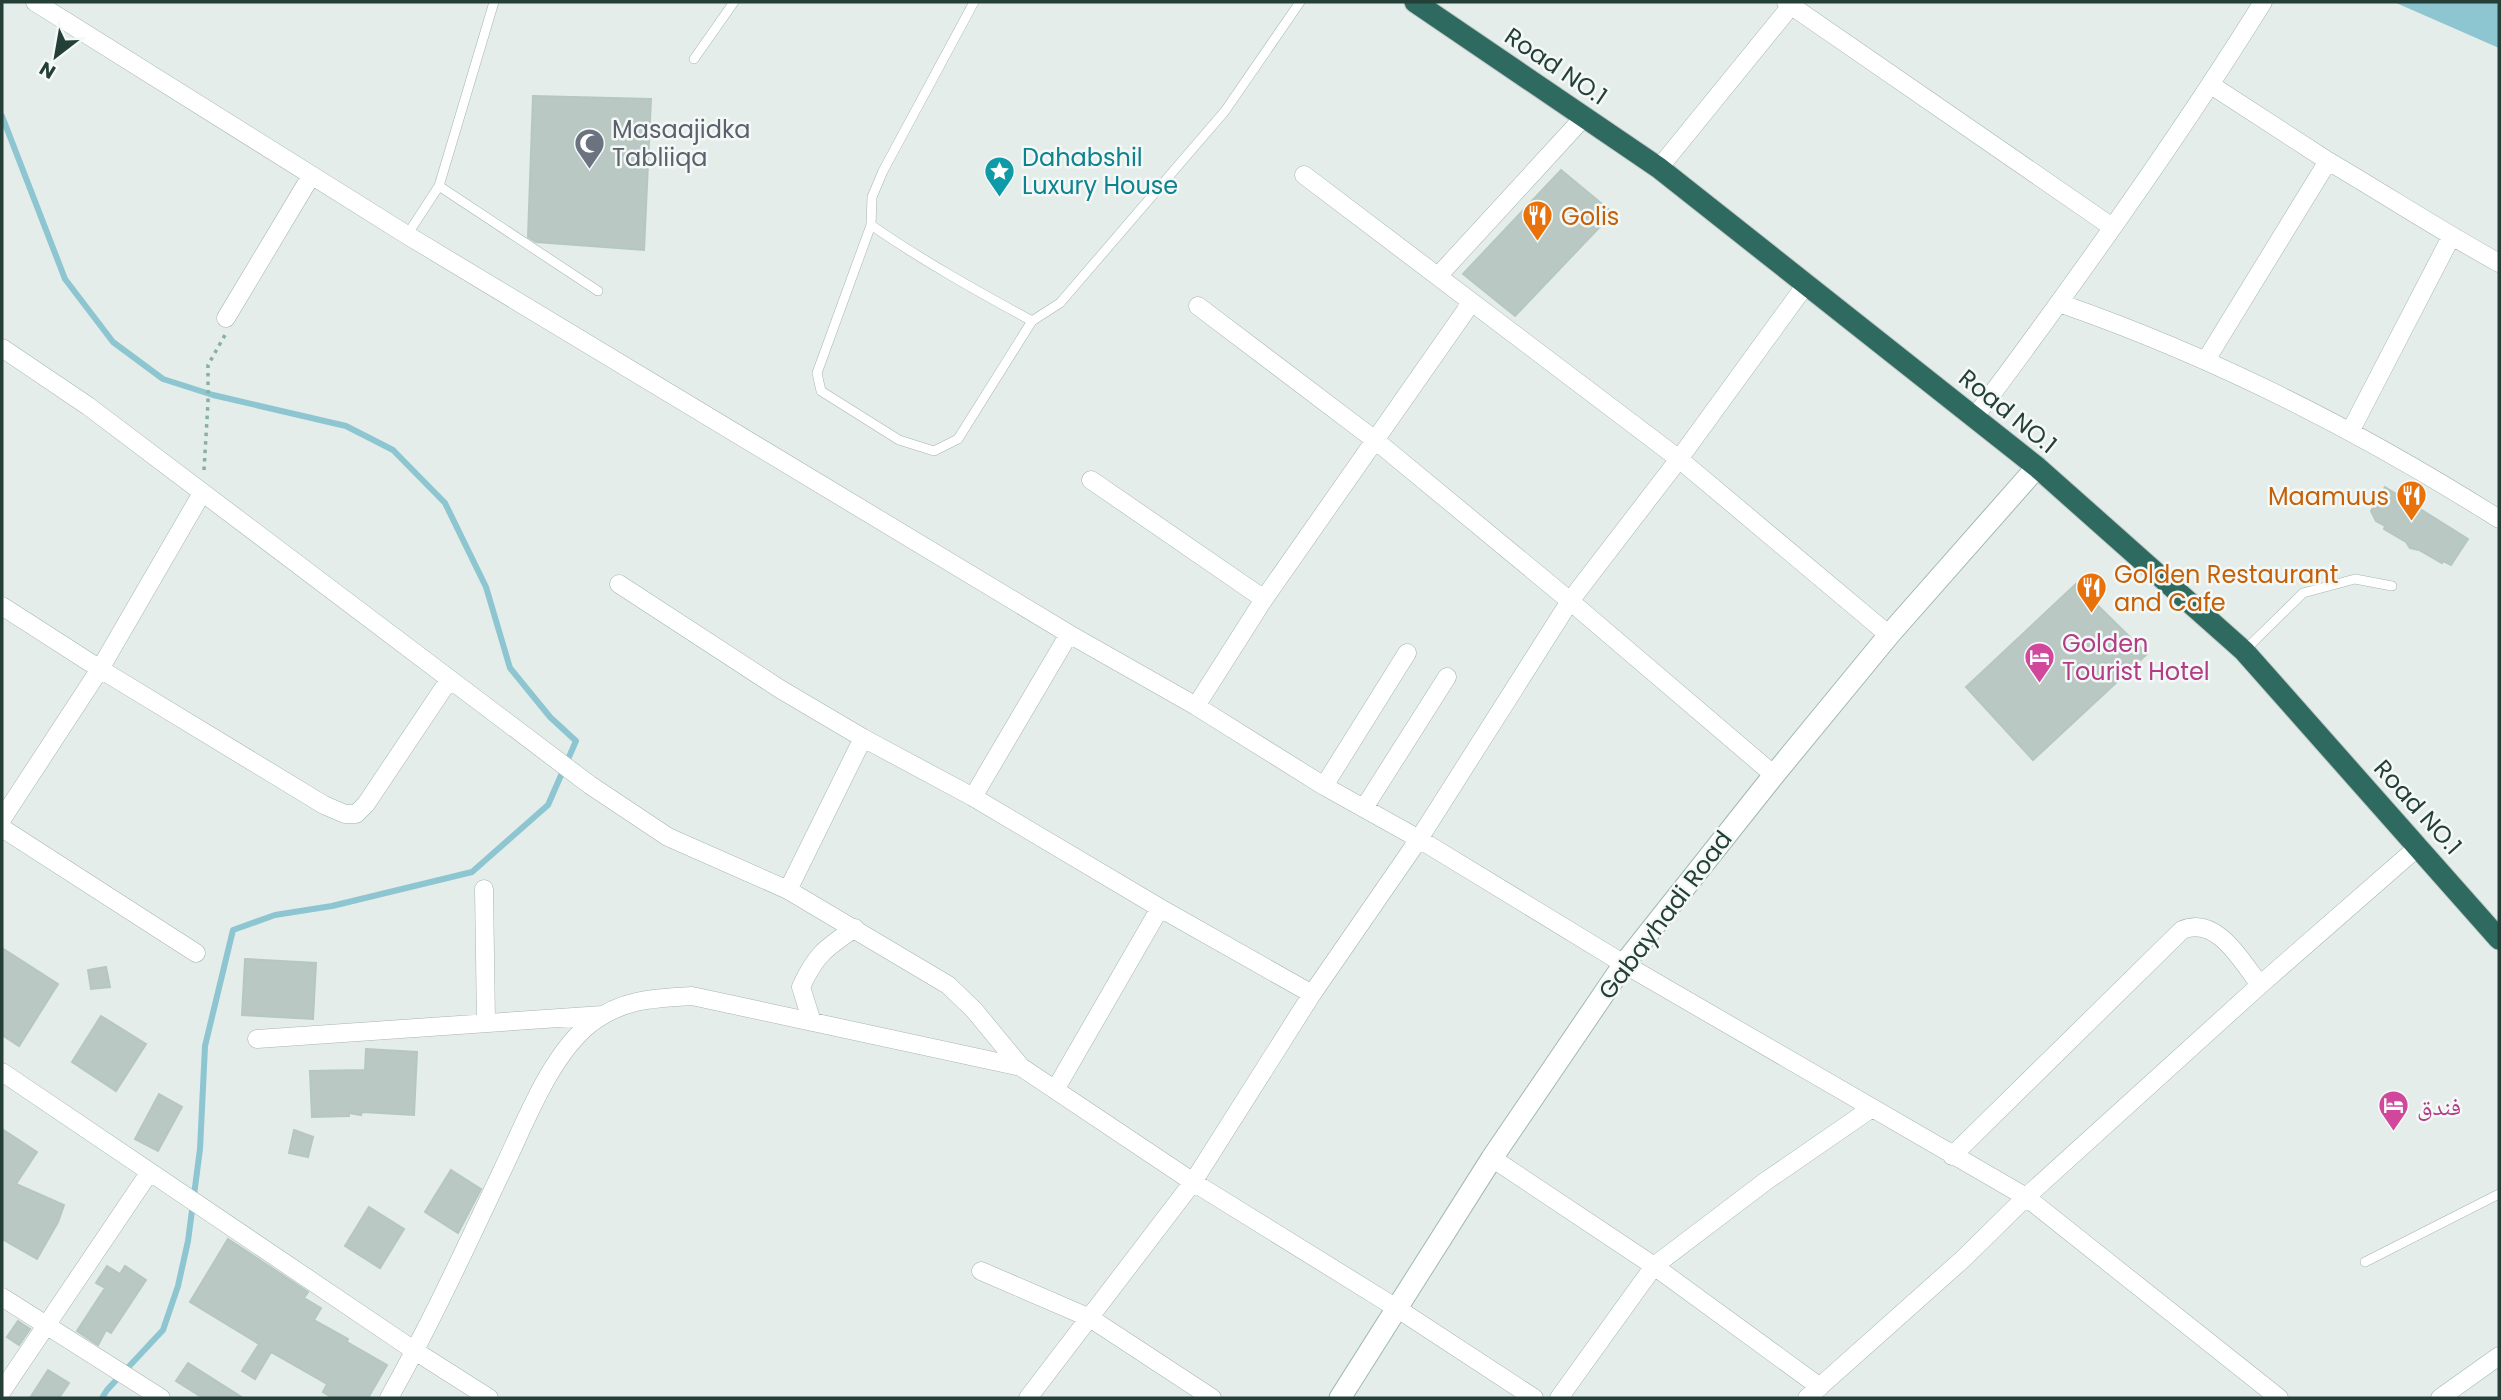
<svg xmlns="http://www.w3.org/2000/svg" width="2501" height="1400" font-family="Poppins,'Noto Naskh Arabic',sans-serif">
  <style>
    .water { fill: #8dc5d1 }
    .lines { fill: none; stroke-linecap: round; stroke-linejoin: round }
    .stream { stroke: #8dc5d1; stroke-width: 6 }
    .building { fill: #b9c8c2; stroke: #b6c7c0; stroke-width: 2 }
    .lane-casing { stroke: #a6b5b0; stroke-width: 10 }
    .street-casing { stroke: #a6b5b0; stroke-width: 19 }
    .secondary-casing { stroke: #a2b9b1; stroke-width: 23 }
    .highway-casing { stroke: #c1c9c7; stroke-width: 23 }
    .path { stroke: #85b0a4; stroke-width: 3.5; stroke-dasharray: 3.5 5; stroke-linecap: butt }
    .lane { stroke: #fff; stroke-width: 9 }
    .street { stroke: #fff; stroke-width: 18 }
    .secondary { stroke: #fff; stroke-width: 21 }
    .highway { stroke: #2f6a60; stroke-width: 21 }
    .labels { text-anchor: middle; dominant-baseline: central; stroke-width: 5; stroke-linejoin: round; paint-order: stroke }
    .street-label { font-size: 24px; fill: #233f38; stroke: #f4f9f7 }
    .worship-label { font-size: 24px; fill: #5b616d; stroke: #f4f9f7; text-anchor: start }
    .culture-label { font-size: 24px; fill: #0d838f; stroke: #f4f9f7; text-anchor: start }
    .food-label { font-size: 24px; fill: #c56008; stroke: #f4f9f7; text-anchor: start }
    .hotel-label { font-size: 24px; fill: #b23c85; stroke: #f4f9f7; text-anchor: start }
  </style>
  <rect width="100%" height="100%" fill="#e4ede9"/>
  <path class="water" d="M2394,2h105v46z"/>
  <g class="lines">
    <path class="stream" d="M2,116l63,163 48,63 50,37 50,16 133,31 47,24 52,53 41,84 24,81 40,49 26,24 -28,64 -76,67 -140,34 -57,9 -42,15 -28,116 -5,103 -12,92 -10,45 -15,44 -56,60 -5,8"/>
  </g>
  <path class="building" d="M533,96l118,3 -7,151 -108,-8 -8,-5z
    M1561,170l52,43 -98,103 -52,-42z
    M2385,487l83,52 -17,26 -8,-4 -1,2 -23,-13 -9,-2 -4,-6 -22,-13 1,-3 -9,-5 -5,-10z
    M2076,584l71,70 -114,106 -67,-73z
    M2,948l56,36 -39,62 -17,-11z
    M245,959l71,4 -3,56 -71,-4z
    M106,967l4,20 -19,2 -3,-19z
    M101,1016l45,28 -30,47 -44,-29z
    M366,1049l51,3 -3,63 -52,-3 -1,3 -12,-2v3l-37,1 -2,-46 55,-1z
    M159,1094l23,13 -24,44 -23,-12z
    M2,1129l35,23 -21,32 48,21 -6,17 -21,37 -35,-20z
    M294,1130l19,7 -5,20 -19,-4z
    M451,1170l30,19 -23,44 -33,-21z
    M369,1207l35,22 -24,39 -35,-22z
    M228,1239l80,53 -4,6 17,10 -7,12 34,19 -1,3 40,23 -19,33h-35l-10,-6 4,-8 -56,-32 -16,27 -13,-8 17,-27 -69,-42z
    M107,1266l13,8 5,-8 21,14 -35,53 -5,-3 -8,15 -21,-14 28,-43 -9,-5z
    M18,1321l12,8 -11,16 -12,-8z
    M188,1363l55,35h-40l-27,-17z
    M48,1370l21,13 -10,15h-29z"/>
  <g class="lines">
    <defs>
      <path id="lane" d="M974,2l-91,169 -11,26 -1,28 -54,148 4,18 78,49 35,11 24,-12 74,-118 28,-18 165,-192 75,-109
        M694,59l40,-57
        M439,186l159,105
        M871,225c52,36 106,66 161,96
        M407,235l32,-49 55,-184
        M2244,651l59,-58 52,-14 37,7
        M2365,1262l134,-68"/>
      <path id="street" d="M35,2l372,233 662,399 127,72 128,80 95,53 205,125 402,233 253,201
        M1786,2l326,225
        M2211,85l117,76
        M1659,168l135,-166
        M1304,175l375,284 210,176
        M1439,275l145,-158
        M2059,303c156,54 301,128 440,216
        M1198,306l177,134 195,161 204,174
        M226,318l85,-142
        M2,348l86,58 502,379 78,52 120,53 160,95 26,25 47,57 172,115 205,127 136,89
        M2206,360l122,-199c58,34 113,70 171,102
        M1974,418c101,-135 200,-273 289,-416
        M2351,430l100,-193
        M1091,480l173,119
        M619,584l161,105 83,49 110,59
        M2,606l98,63 224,136 21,9h11l10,-10 83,-124
        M1069,634l-96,163 187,111 152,86
        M1196,706l68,-107 207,-296
        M1324,786l83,-133
        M1364,808l83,-131
        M2,819l98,-150 102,-176
        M2,828l194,125
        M484,889l2,134
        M788,890l75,-152
        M812,1022l-11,-35c15,-33 25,-39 54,-59
        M257,1039l346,-24
        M2,1072l413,279 74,47
        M1055,1090l105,-182
        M1952,1156l230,-226c35,-15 60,32 78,55
        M1492,1158l162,108 166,121
        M981,1271l109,47 122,80
        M2,1297l159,101
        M2,1391l147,-218
        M389,1398c41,-73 76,-149 112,-225 23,-47 48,-117 90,-150 32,-24 64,-25 101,-27l329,71
        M1028,1398l165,-216 119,-188 107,-155 151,-238 109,-142 128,-176
        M1559,1398l95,-132 112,-85 106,-73
        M1807,1398l156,-139 63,-62 234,-212 159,-139
        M2440,1398l59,-42"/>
      <path id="secondary" d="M1340,1398l152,-240 132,-194 150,-189 115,-140 148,-168"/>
      <path id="highway" d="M1415,2l244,166 378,299 207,184 255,288"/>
    </defs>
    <use href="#lane" class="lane-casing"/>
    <use href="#street" class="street-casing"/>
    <use href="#secondary" class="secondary-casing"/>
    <use href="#highway" class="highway-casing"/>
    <path class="path" d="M204,470l4,-68v-37l17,-30"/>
    <use href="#lane" class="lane"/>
    <use href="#street" class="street"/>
    <use href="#secondary" class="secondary"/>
    <use href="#highway" class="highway"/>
  </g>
  <defs>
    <symbol id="mosque-pin" viewBox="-11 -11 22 30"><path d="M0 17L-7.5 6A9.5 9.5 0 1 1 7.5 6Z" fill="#6b7280" stroke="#f4f9f7"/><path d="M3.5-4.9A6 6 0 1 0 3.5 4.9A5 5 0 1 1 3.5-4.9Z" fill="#fff"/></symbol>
    <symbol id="sight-pin" viewBox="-11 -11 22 30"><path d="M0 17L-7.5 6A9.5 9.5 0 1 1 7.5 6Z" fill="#0f9aa8" stroke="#f4f9f7"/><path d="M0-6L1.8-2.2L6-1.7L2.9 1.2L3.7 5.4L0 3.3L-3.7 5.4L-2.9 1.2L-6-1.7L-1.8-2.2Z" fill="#fff"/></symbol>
    <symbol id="restaurant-pin" viewBox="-11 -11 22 30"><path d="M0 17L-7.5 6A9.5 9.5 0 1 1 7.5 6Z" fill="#e8710a" stroke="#f4f9f7"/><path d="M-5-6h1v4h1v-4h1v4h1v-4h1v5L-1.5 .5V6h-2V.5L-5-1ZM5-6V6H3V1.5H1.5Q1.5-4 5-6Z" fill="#fff"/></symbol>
    <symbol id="hotel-pin" viewBox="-11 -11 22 30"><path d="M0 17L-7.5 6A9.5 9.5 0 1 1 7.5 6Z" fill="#d1479c" stroke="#f4f9f7"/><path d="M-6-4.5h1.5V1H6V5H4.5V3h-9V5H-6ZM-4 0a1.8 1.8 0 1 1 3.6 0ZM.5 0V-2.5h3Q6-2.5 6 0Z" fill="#fff"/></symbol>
  </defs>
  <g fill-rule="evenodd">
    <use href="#mosque-pin" x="572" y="126" width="35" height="47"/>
    <use href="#sight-pin" x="982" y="154" width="35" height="47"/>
    <use href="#restaurant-pin" x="1520" y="198" width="35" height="47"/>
    <use href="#restaurant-pin" x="2394" y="478" width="35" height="47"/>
    <use href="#restaurant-pin" x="2074" y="570" width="35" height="47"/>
    <use href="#hotel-pin" x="2022" y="640" width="35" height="47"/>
    <use href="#hotel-pin" x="2376" y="1088" width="35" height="47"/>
  </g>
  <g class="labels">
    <g class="street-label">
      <text transform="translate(1556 66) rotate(34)">Road NO.1</text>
      <text transform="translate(2008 411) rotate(39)">Road NO.1</text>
      <text transform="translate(2418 807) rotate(48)">Road NO.1</text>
      <text transform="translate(1665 915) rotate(-53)">Gabayhadi Road</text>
    </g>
    <g class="worship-label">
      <text x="612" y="129">Masaajidka<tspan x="612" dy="28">Tabliiqa</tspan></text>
    </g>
    <g class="culture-label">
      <text x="1022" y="157">Dahabshil<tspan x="1022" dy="28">Luxury House</tspan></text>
    </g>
    <g class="food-label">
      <text x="1561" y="216">Golis</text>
      <text x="2389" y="496" text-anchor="end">Maamuus</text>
      <text x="2114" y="574">Golden Restaurant<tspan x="2114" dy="28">and Cafe</tspan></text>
    </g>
    <g class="hotel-label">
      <text x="2062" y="643">Golden<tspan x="2062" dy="28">Tourist Hotel</tspan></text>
      <text x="2417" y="1106">فندق</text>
    </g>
  </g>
  <rect width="2501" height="1400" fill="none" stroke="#233f38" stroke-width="7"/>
  <g transform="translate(56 56) rotate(211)" stroke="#f4f9f7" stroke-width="5" paint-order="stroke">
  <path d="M0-5L12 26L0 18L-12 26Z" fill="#233f38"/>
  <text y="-10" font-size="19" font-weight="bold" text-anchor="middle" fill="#233f38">N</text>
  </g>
</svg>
